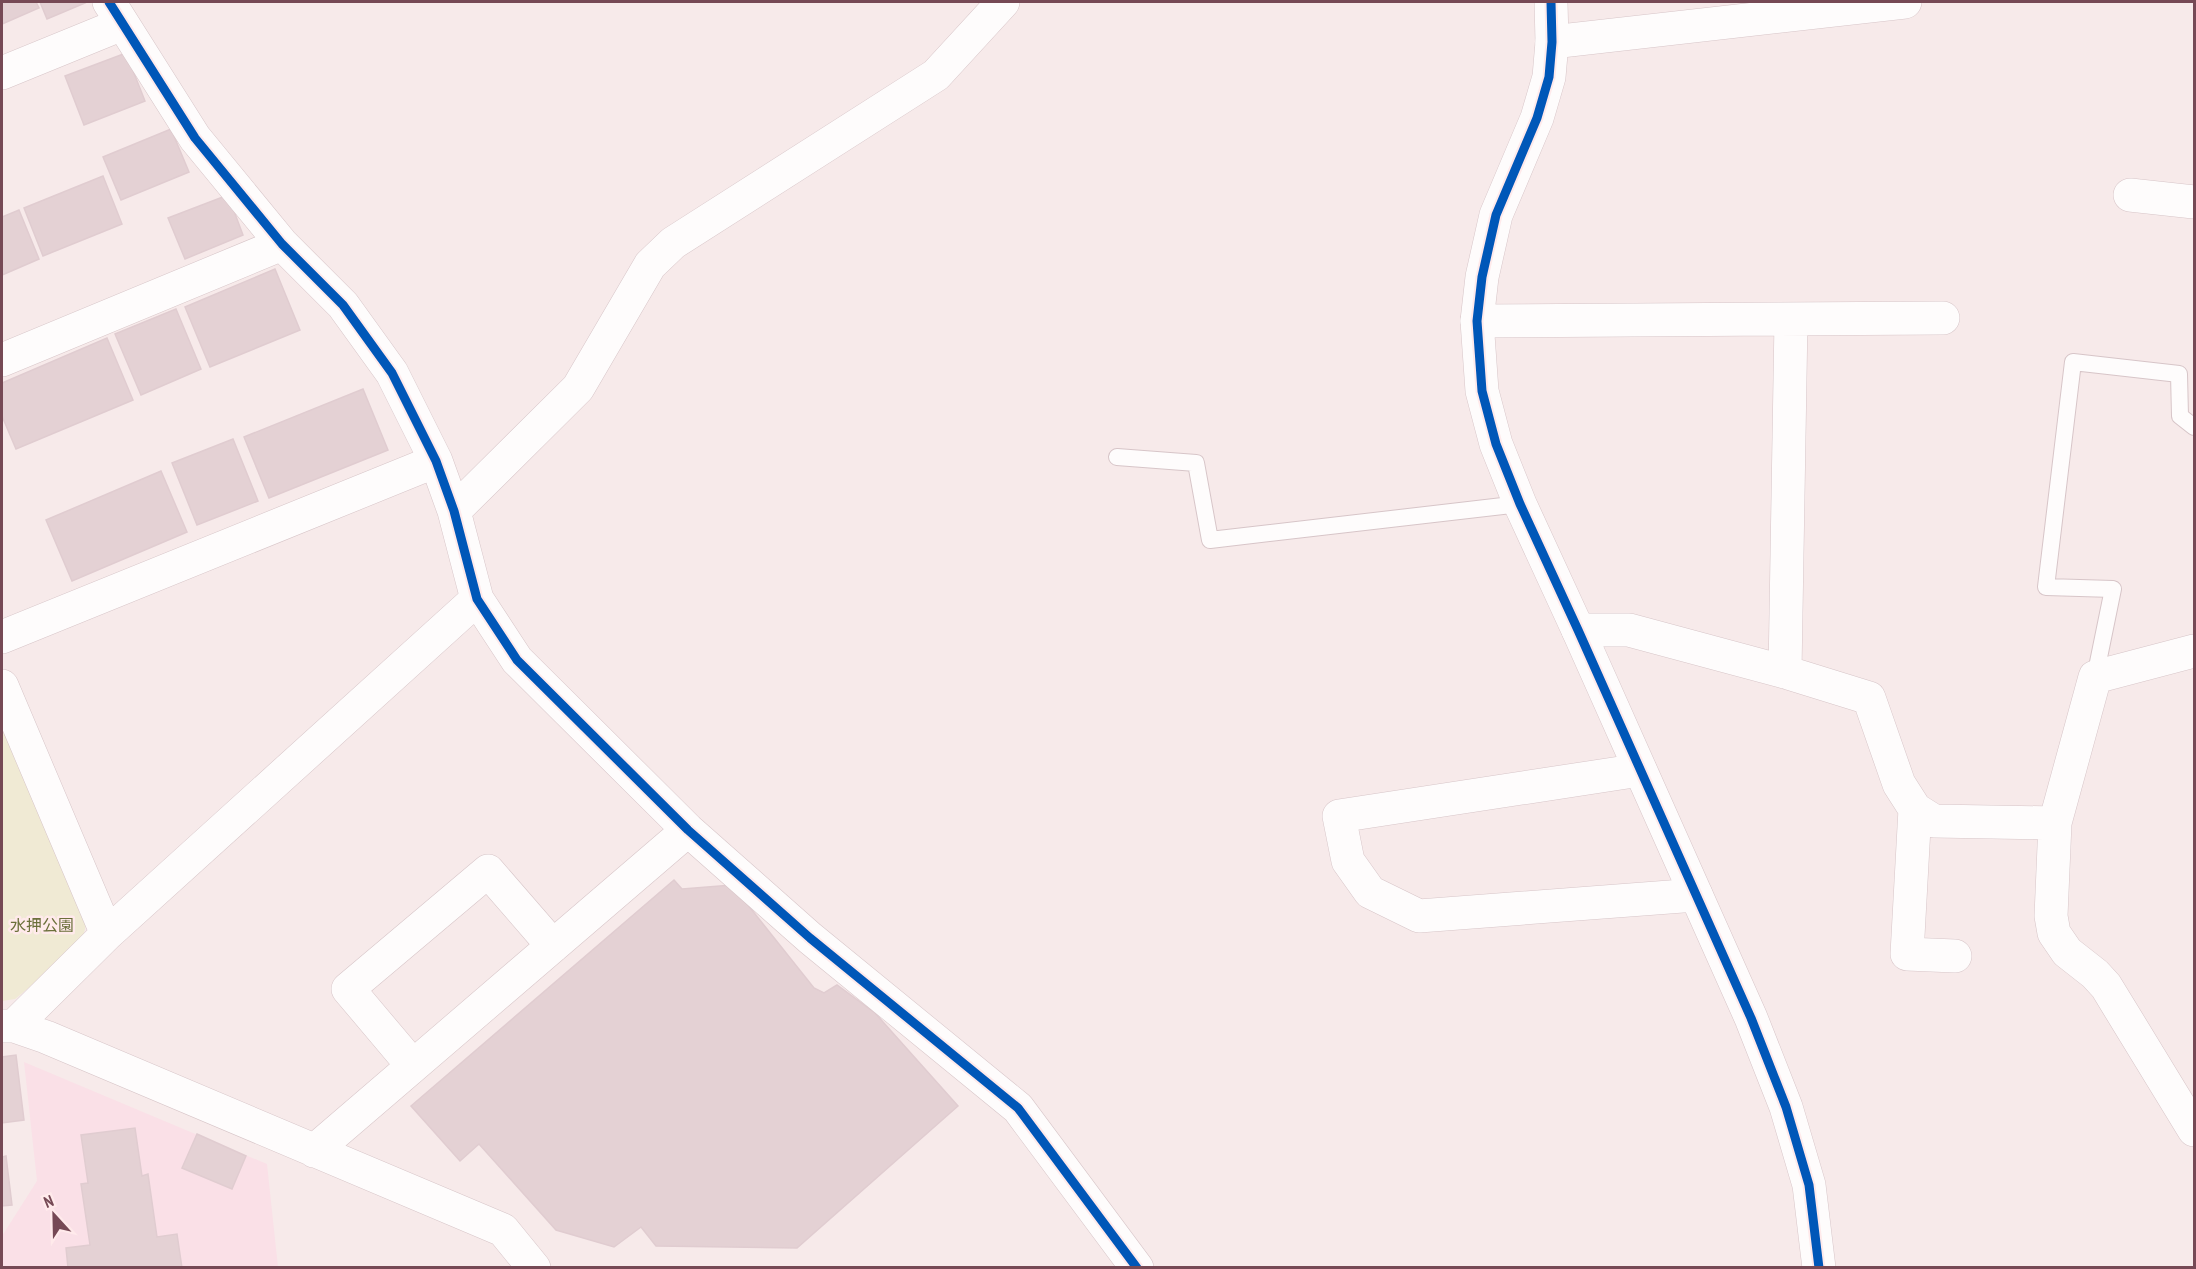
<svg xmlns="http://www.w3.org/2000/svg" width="2196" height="1269" font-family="'PT Sans Narrow','Noto Sans JP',sans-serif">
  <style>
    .commercial { fill: #fae0e7 }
    .green { fill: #f0ead4 }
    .building { fill: #e4d1d4; stroke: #e0ccd0; stroke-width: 1.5 }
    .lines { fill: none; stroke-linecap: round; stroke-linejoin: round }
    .service-casing { stroke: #d7c5c8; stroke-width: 18 }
    .minor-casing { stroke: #d7c5c8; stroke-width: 34 }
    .tertiary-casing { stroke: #d7c5c8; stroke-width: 34 }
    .service { stroke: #fefcfc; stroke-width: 16 }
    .minor { stroke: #fefcfc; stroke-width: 33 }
    .tertiary { stroke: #fefcfc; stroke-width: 33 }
    .cycleway-casing { stroke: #ffeaeb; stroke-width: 13 }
    .cycleway { stroke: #0057b8; stroke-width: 9 }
    .labels { text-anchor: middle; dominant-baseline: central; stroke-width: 5; stroke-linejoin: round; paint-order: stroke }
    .park-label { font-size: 16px; fill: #6c703b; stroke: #ffeaeb }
  </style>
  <rect width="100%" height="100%" fill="#f7eaea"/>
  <path class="commercial" d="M24,1062l243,102 11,103h-276v-31l35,-55z"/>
  <path class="green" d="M2,721l84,204 -5,20 -66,54 -13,2z"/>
  <path class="building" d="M2,2h34l3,6 -37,16z
    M40,2h44l1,1 -38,16z
    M126,53l19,48 -61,24 -19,-49z
    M171,129l18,43 -68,28 -18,-43z
    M103,176l19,48 -79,32 -19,-48z
    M228,195l15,40 -58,24 -17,-41z
    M19,210l20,49 -37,16v-58z
    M275,269l25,61 -90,37 -25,-60z
    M176,309l25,60 -60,26 -26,-61z
    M107,338l26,62 -117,49 -14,-33v-33z
    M363,389l25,61 -119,48 -25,-61z
    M233,439l25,62 -61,24 -25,-62z
    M161,471l26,61 -115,49 -26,-61z
    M674,880l8,9 50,-4 82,103 10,5 13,-8 38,28 83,93 -161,142 -141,-2 -15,-19 -27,20 -58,-17 -77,-86 -19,17 -49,-55z
    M16,1055l8,65 -22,3v-66z
    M135,1128l7,48 6,-2 9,63 20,-3 5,34h-114l-2,-20 24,-3 -9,-61 7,-1 -7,-48z
    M197,1134l49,22 -14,33 -50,-21z
    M6,1156l6,49 -10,1v-49z"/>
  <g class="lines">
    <defs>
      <path id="service" d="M1117,457l79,6 14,77 310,-36
        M2095,677l18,-88 -67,-2 27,-225 106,12 1,42 14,11"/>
      <path id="minor" d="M109,2l86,136 87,106 61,61 49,68 44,88 18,50 23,88 40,61 171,170 122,108 208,170 119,160
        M1552,42l353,-40
        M2,73l120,-49
        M2130,195l64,7
        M1477,321l466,-3
        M2,360l280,-116
        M454,511l124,-123 72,-123 23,-22 263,-168 67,-73
        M1578,630h51l156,42 84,26 30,86 16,25 19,12 121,2 -4,93 3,17 13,19 28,22 11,12 88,144
        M2,637l434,-176
        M1785,672l6,-352
        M2,686l105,248
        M1640,770l-301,46 9,45 22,31 49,24 277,-21
        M1915,809l-8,145 48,2
        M2055,823l40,-146 99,-26
        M2,1026h12l32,11 457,193 31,38
        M14,1026l93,-92 370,-335
        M413,1066l-65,-77 140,-118 65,75
        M314,1151l374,-321"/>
      <path id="tertiary" d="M1551,2l1,40 -3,35 -12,41 -41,97 -14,62 -5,44 5,70 14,53 24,60 58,126 173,388 35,89 23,78 10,83"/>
    </defs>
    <use href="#service" class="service-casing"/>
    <use href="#minor" class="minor-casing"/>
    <use href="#tertiary" class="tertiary-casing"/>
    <use href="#service" class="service"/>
    <use href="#minor" class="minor"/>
    <use href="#tertiary" class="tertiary"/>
    <defs>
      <path id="cycleway" d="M109,2l86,136 87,106 61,61 49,68 44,88 18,50 23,88 40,61 171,170 122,108 208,170 119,160
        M1551,2l1,40 -3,35 -12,41 -41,97 -14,62 -5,44 5,70 14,53 24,60 58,126 173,388 35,89 23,78 10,83"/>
    </defs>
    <use href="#cycleway" class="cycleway-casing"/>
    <use href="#cycleway" class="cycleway"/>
  </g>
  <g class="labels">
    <g class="park-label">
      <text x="42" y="925">水押公園</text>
    </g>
  </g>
  <rect width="2196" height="1269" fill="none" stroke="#764955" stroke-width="6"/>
  <g transform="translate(54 1215) rotate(338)" stroke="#ffeaeb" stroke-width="4.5" paint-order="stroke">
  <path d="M0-4.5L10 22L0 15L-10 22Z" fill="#764955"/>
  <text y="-9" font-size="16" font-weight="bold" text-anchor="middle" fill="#764955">N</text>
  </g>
</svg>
